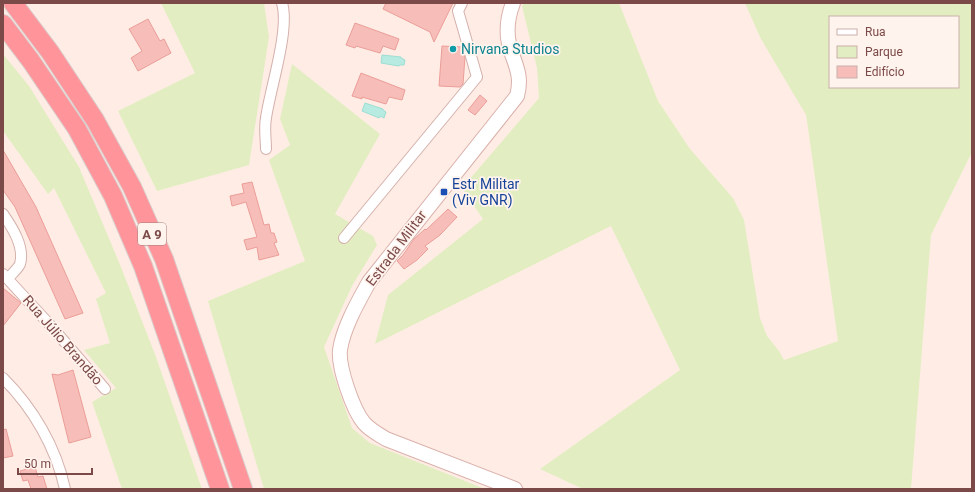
<svg xmlns="http://www.w3.org/2000/svg" width="975" height="492" font-family="Roboto,sans-serif">
  <style>
    .green { fill: #e2eec1; fill-rule: evenodd }
    .water { fill: #b7ebe2; stroke: #9cded3 }
    .building { fill: #f7beb9; stroke: #eb9d98 }
    .lines { fill: none; stroke-linecap: round; stroke-linejoin: round }
    .street-casing { stroke: #d4b1ac; stroke-width: 12 }
    .secondary-casing { stroke: #dab1ab; stroke-width: 16 }
    .highway-casing { stroke: #dacccb; stroke-width: 20 }
    .street { stroke: #fff; stroke-width: 10 }
    .secondary { stroke: #fff; stroke-width: 14 }
    .highway { stroke: #ff959b; stroke-width: 18 }
    .culture-dot { fill: #0f9aa8; stroke: #fff3ed; stroke-width: 1.5 }
    .transit-dot { fill: #1a4fb4; stroke: #fff3ed; stroke-width: 1.5 }
    .labels { text-anchor: middle; dominant-baseline: central; stroke-width: 3.5; stroke-linejoin: round; paint-order: stroke }
    .shield { fill: #fff3ed; stroke: #a37c79; stroke-width: 1 }
    .shield-label { font-size: 13px; font-weight: bold; fill: #7b4947 }
    .culture-label { font-size: 14px; fill: #0d838f; stroke: #fff3ed; text-anchor: start }
    .transit-label { font-size: 14px; fill: #164399; stroke: #fff3ed; text-anchor: start }
    .street-label { font-size: 14px; fill: #7b4947; stroke: #fff3ed }
  </style>
  <rect width="100%" height="100%" fill="#ffece5"/>
  <path class="green" d="M161,3h103l5,34 -20,128 -92,26 -39,-80 77,-38z
    M524,3h95l39,98 32,48 43,49 11,22 16,98 7,18 12,15 5,9 54,-19 -31,-220 -1,-6 -45,-76 -16,-36h227v149l-41,83 -20,254h-328l-43,-20 140,-99 -69,-144 -236,118 13,-49 95,-76 -21,-31 77,-90 -2,-30 -15,-62zM830,17h128v70h-128z
    M3,54l26,32 50,81 42,100 35,90 46,132h-80l-30,-87 24,-14 -32,-38 26,-7 -14,-44 10,-6 -52,-105 -6,6 -45,-63z
    M292,64l88,70 -45,80 38,22 4,9 -25,41 -28,61 28,81 18,15 115,46h-221l-56,-188 97,-40 -36,-101 21,-15 -10,-26z"/>
  <path class="water" d="M382,55l19,2v1l4,2 -1,5h-4l-1,1 -18,-3z
    M365,103l18,6v1l3,2 -2,6 -4,-2 -1,2 -17,-7z"/>
  <path class="building" d="M386,3h67l-19,39 -4,-10 -47,-23z
    M148,19l12,22 4,-2 7,14 -33,18 -7,-13 11,-7 -13,-22z
    M355,23l44,16 -4,11 -12,-4 -3,7 -24,-7 -1,2 -9,-3z
    M442,46l20,1 3,10 -2,27 -3,3 -21,-1z
    M361,73l44,17 -3,10 -13,-3 -3,7 -24,-7v2l-10,-3z
    M480,95l7,6 -12,14 -7,-5z
    M3,150l33,57 47,106 -18,6 -50,-112 -12,-17z
    M252,182l12,43 5,-1 2,9h3l3,9 -3,1 5,12 -20,5 -2,-13 -10,3 -3,-10 13,-3 -11,-35 -14,4 -2,-10 14,-3 -2,-9z
    M448,209l9,8 -17,18 -15,11 3,3 -11,11 -13,9 -7,-8 6,-6 11,-16 11,-10 1,1z
    M3,288l18,15 -18,23z
    M73,370l18,67 -22,6 -17,-69 6,1z
    M6,429l7,27 -10,2v-28z
    M35,467l3,10 5,-1 4,13h-16l-3,-9 -5,1 -3,-10z"/>
  <g class="lines">
    <defs>
      <path id="street" d="M266,149c0,-10 -2,-21 0,-31 4,-29 24,-88 16,-115
        M3,214c9,13 22,33 17,50 -2,5 -9,10 -12,15
        M344,238l133,-161 -19,-66 4,-8
        M3,274l48,52 54,63
        M3,378c30,30 53,69 62,111"/>
      <path id="secondary" d="M513,3c-5,13 -7,27 -4,41 5,20 14,30 8,52l-148,186c-11,20 -26,46 -29,68 -2,17 13,60 24,73 6,7 14,11 22,16l129,50"/>
      <path id="highway" d="M13,3l37,49 45,68 37,67 32,72 79,230
        M3,24l28,37 46,68 36,67 30,70 77,223"/>
    </defs>
    <use href="#street" class="street-casing"/>
    <use href="#secondary" class="secondary-casing"/>
    <use href="#highway" class="highway-casing"/>
    <use href="#street" class="street"/>
    <use href="#secondary" class="secondary"/>
    <use href="#highway" class="highway"/>
  </g>
  <circle class="culture-dot" cx="453" cy="49" r="4"/>
  <rect class="transit-dot" x="440" y="188" width="8" height="8" rx="2"/>
  <g class="labels">
    <rect class="shield" x="138" y="223" width="28" height="22" rx="3"/>
    <g class="shield-label">
      <text x="152" y="234">A 9</text>
    </g>
    <g class="culture-label">
      <text x="461" y="49">Nirvana Studios</text>
    </g>
    <g class="transit-label">
      <text x="452" y="184">Estr Militar<tspan x="452" dy="16">(Viv GNR)</tspan></text>
    </g>
    <g class="street-label">
      <text transform="translate(396 248) rotate(-53)">Estrada Militar</text>
      <text transform="translate(63 340) rotate(49)">Rua Júlio Brandão</text>
    </g>
  </g>
  <rect width="975" height="492" fill="none" stroke="#7b4947" stroke-width="8"/>
  <rect x="829" y="16" width="130" height="72" fill="#fff3ed" stroke="#caafab"/>
  <rect x="837" y="29" width="20" height="6" fill="#ffffff" stroke="#caafab"/>
  <text x="865" y="36" font-size="12" fill="#7b4947">Rua</text>
  <rect x="837" y="46" width="20" height="12" fill="#e2eec1" stroke="#caafab"/>
  <text x="865" y="56" font-size="12" fill="#7b4947">Parque</text>
  <rect x="837" y="66" width="20" height="12" fill="#f7beb9" stroke="#caafab"/>
  <text x="865" y="76" font-size="12" fill="#7b4947">Edifício</text>
  <path d="M18 468v6h74v-6" fill="none" stroke="#7b4947" stroke-width="2"/>
  <text x="24" y="468" font-size="12" fill="#7b4947" stroke="#fff3ed" stroke-width="3" paint-order="stroke">50 m</text>
</svg>
